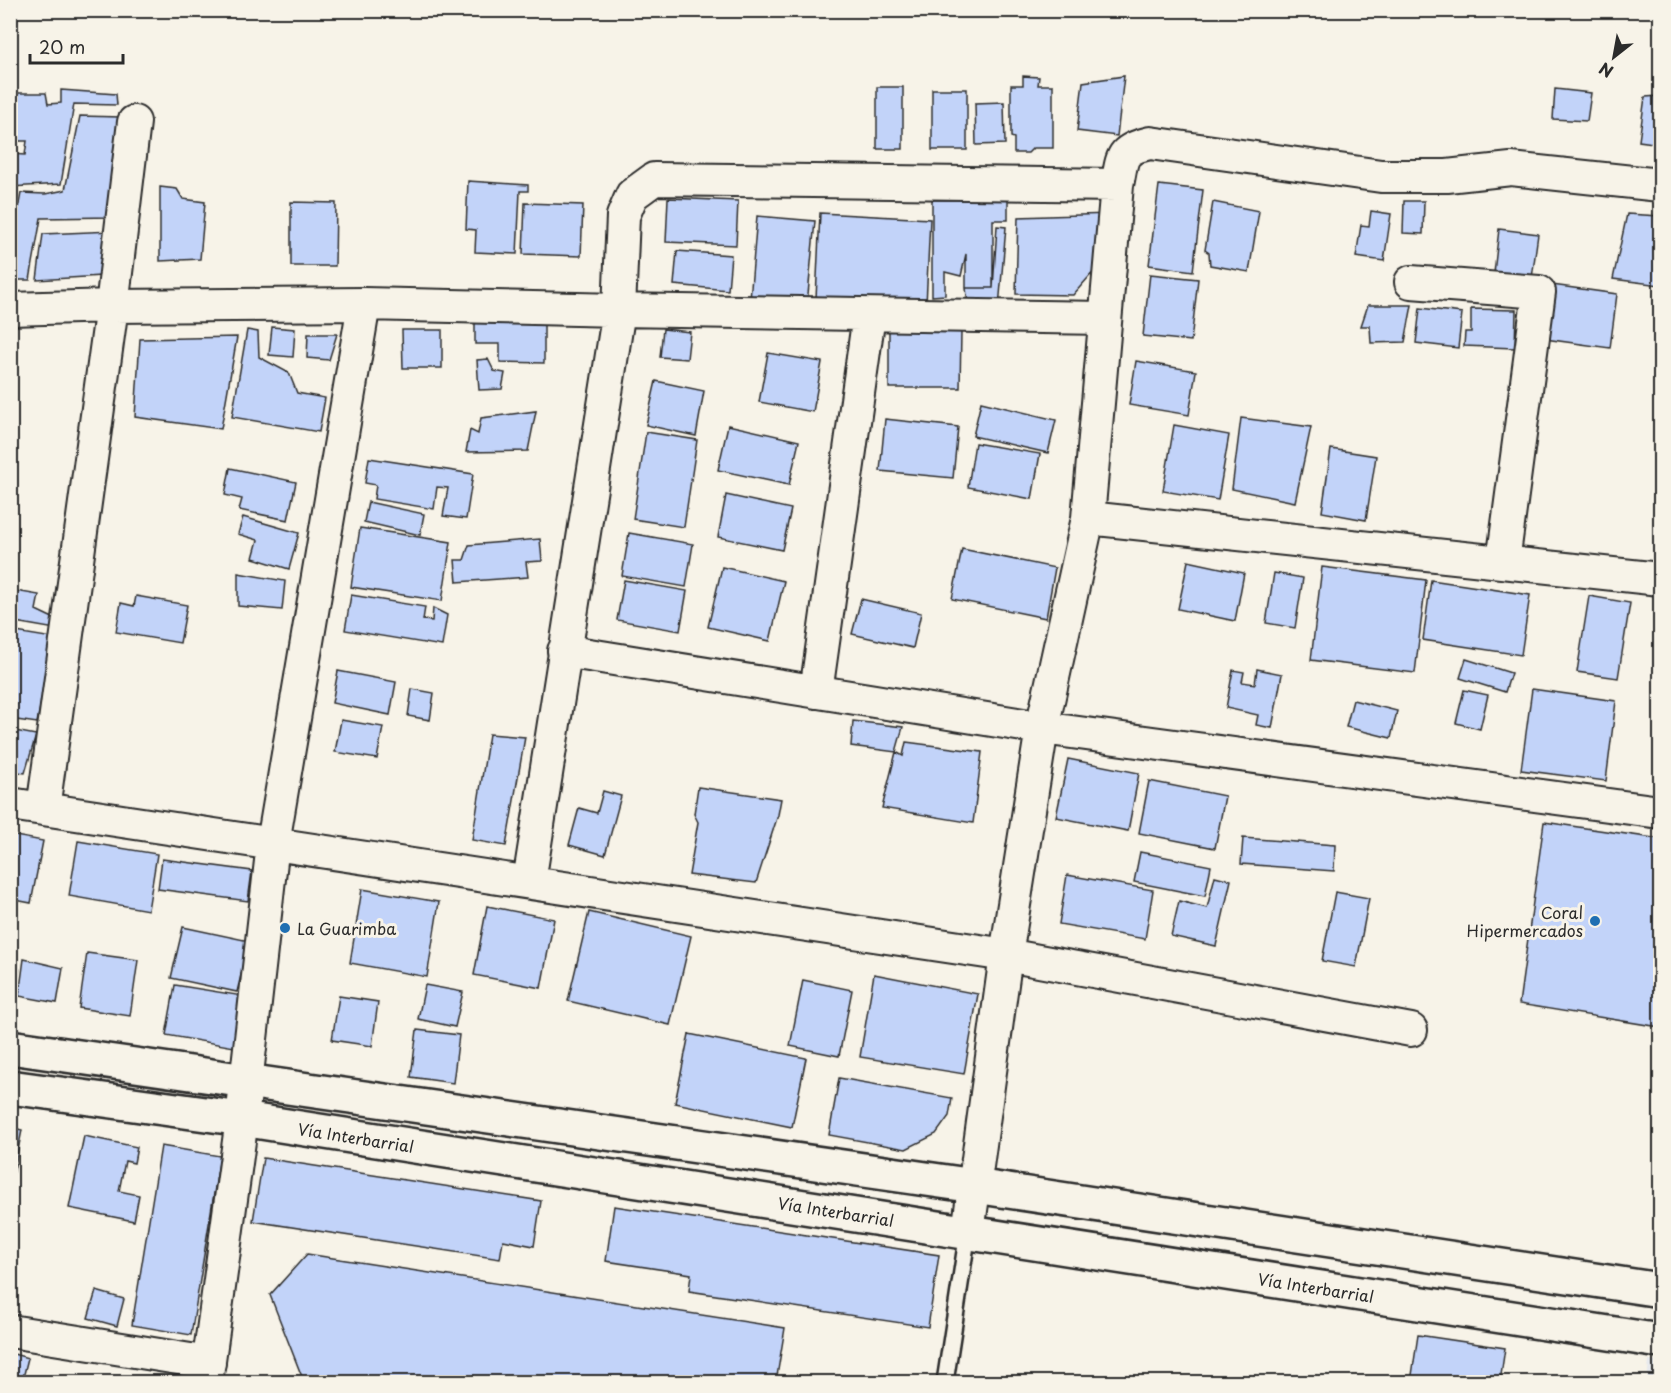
<svg xmlns="http://www.w3.org/2000/svg" width="1671" height="1393" font-family="'Playpen Sans',sans-serif">
  <style>
    .built { fill: #e7e9ed }
    .building { fill: #c2d3f9; stroke: #2b2b2b; stroke-width: 1.5 }
    .lines { fill: none; stroke-linecap: round; stroke-linejoin: round }
    .service-casing { stroke: #2b2b2b; stroke-width: 20 }
    .minor-casing { stroke: #2b2b2b; stroke-width: 36 }
    .secondary-casing { stroke: #2b2b2b; stroke-width: 38 }
    .service { stroke: #f7f3e8; stroke-width: 15 }
    .minor { stroke: #f7f3e8; stroke-width: 32 }
    .secondary { stroke: #f7f3e8; stroke-width: 33 }
    .poi-dot { fill: #1f6fb2; stroke: #f7f3e8; stroke-width: 2 }
    .labels { text-anchor: middle; dominant-baseline: central; stroke-width: 6; stroke-linejoin: round; paint-order: stroke }
    .poi-label { font-size: 16px; fill: #2b2b2b; stroke: #f7f3e8; text-anchor: end }
    .street-label { font-size: 16px; fill: #2b2b2b; stroke: #f7f3e8 }
  </style>
  <rect width="100%" height="100%" fill="#f7f3e8"/>
  <filter id="ink" filterUnits="userSpaceOnUse"><feTurbulence type="fractalNoise" baseFrequency=".0167" numOctaves="2"/><feDisplacementMap in="SourceGraphic" scale="12" xChannelSelector="R" yChannelSelector="G"/><feConvolveMatrix kernelMatrix="1 2 1 2 8 2 1 2 1" color-interpolation-filters="sRGB"/></filter>
  <g filter="url(#ink)">
    <path class="built" d="M1649,1361l11,1v20h-13z"/>
    <path class="building" d="M1023,76l16,1 -1,8h15v63h-20l-5,5h-14v-15l-3,-1v-52h12z
      M1124,76l-7,60 -40,-5 6,-49z
      M877,87h26v62h-26z
      M932,89h35v61h-35z
      M1555,89l36,4 -4,28 -34,-2z
      M61,90l55,4 1,11 -43,-1 -13,80 -51,3v-33l15,1 2,-14h-17v-48h36l2,11 13,-1z
      M1660,96v48l-21,-3 6,-44z
      M1004,102l1,42 -29,1 -1,-42z
      M80,116l41,1 -7,100 -73,1 -11,62h-20v-28l11,-59 24,1 20,-4z
      M468,181l60,4v6h-8l-3,63 -42,-2 1,-22 -10,-1z
      M1159,185l44,5 -10,81 -44,-6z
      M160,187l17,2 6,10 22,3 -5,57 -40,2z
      M668,198l70,3 -2,44 -70,-3z
      M932,200h76v20h-15v68h-27v-34l-5,22 -16,-4v23l-13,1z
      M1404,201h20l-1,33 -20,-1z
      M291,202l45,1 -1,63h-44z
      M1213,202l46,9 -10,61 -39,-7 -1,-12 -4,-3z
      M525,203l58,2 -2,51 -58,-2z
      M1371,211l20,3 -7,47 -28,-4 5,-32 8,1z
      M820,213l110,6 -4,86 -110,-6z
      M1110,214l-7,47 -30,34 -57,-1 2,-77z
      M1627,214l33,2v69l-47,-6z
      M757,216l58,5 -8,84 -57,-5z
      M997,226l9,1 -7,80 -31,-3 -2,-16h27z
      M1499,229l39,5 -6,44 -38,-5z
      M113,231l-12,45 -64,4 6,-46z
      M677,251l54,4 -3,35 -54,-5z
      M1150,274l48,5 -7,62 -48,-5z
      M1552,285l65,9 -7,54 -65,-9z
      M1368,305h44l-7,37 -34,1 -1,-17h-9z
      M1420,308l42,5 -4,35 -42,-5z
      M1471,309l45,1 -1,38 -51,-2 1,-14h6z
      M475,317l69,1v45l-44,-1v-18h-25z
      M272,327l23,2 -2,28 -24,-2z
      M663,329l27,3 -3,27 -27,-2z
      M247,330l11,2 1,25 30,16 8,20 28,5 -6,34 -87,-15z
      M402,330h40v38h-39z
      M889,330l72,2 -1,56h-71z
      M308,334h29l-8,26 -22,-2z
      M237,337l-16,92 -86,-12 5,-78z
      M768,353l54,9 -9,50 -54,-10z
      M488,359l6,12 11,2 -3,16 -23,1 -2,-30z
      M1136,361l60,10 -7,44 -60,-10z
      M656,381l48,10 -8,45 -50,-11z
      M981,402l75,18 -8,33 -75,-17z
      M536,411l-8,40 -62,1 4,-22 8,4 3,-16z
      M1241,418l70,9 -16,75 -63,-13z
      M885,419l73,8 -5,51 -73,-7z
      M728,425l71,16 -10,44 -71,-15z
      M1174,425l55,10 -11,65 -55,-9z
      M646,432l51,8 -13,87 -51,-8z
      M975,443l65,11 -8,45 -64,-12z
      M1331,449l45,7 -10,64 -44,-8z
      M369,458l104,16 -7,45 -23,-3 5,-28 -11,-1 -3,22 -60,-10 2,-14 -11,-2z
      M230,468l66,14 -8,38 -49,-10 3,-11 -17,-4z
      M726,495l65,14 -9,41 -64,-13z
      M368,502l56,12 -4,21 -56,-13z
      M243,517l56,16 -10,36 -36,-11 5,-18 -20,-6z
      M360,528l91,14 -9,59 -91,-14z
      M629,533l64,11 -7,43 -64,-11z
      M540,539l2,22 -16,1 2,15 -71,5 -2,-22h9l5,-15z
      M962,549l93,19 -9,50 -94,-19z
      M1188,561l56,12 -9,48 -57,-12z
      M722,567l62,14 -14,60 -62,-14z
      M1322,567l104,13 -11,93 -104,-13z
      M238,573l47,8 -3,29 -44,-4z
      M1274,573l29,5 -8,50 -29,-5z
      M624,580l63,11 -7,40 -63,-11z
      M1431,580l99,15 -9,60 -98,-15z
      M10,590l29,5 -3,15 21,10 -2,9 -45,-8z
      M351,595l74,12 -2,13 9,1 1,-13 14,7 -5,31 -97,-16z
      M136,596l51,9 -7,38 -64,-11 5,-29 13,3z
      M1589,596l41,7 -12,75 -41,-6z
      M861,599l60,14 -8,35 -61,-14z
      M10,631l43,7 -16,85 -27,-4z
      M1466,659l45,14 -6,19 -45,-14z
      M1257,669l25,5 -10,54 -16,-3 2,-10 -32,-7 7,-38 11,2 -2,10 13,2z
      M338,671l58,11 -6,33 -58,-12z
      M412,689l22,4 -4,27 -22,-4z
      M1532,689l84,12 -10,80 -85,-11z
      M1464,690l24,5 -8,34 -24,-6z
      M1353,700l44,11 -6,27 -45,-11z
      M341,720l42,7 -6,32 -42,-7z
      M853,721l50,6 -7,25 -45,-6z
      M10,730l26,5 -11,38 -15,-2z
      M489,734l36,3 -19,109 -34,-6z
      M906,742l76,10 -9,71 -91,-15 14,-56 7,4z
      M1068,759l71,14 -11,58 -72,-14z
      M1149,781l76,15 -10,52 -76,-15z
      M698,787l83,12 -3,16 -22,68 -67,-8 9,-53 -4,-8z
      M603,791l18,5 -16,59 -36,-10 10,-37 18,5z
      M1544,822l116,17v188l-141,-23z
      M10,835l33,6 -12,62 -21,-4z
      M1243,838l92,7 -1,26 -93,-7z
      M78,841l79,13 -9,56 -79,-14z
      M1140,852l71,14 -6,30 -71,-14z
      M162,859l90,12 -4,30 -90,-12z
      M1067,875l86,15 -8,49 -86,-15z
      M1215,876l16,4 -15,66 -45,-10 8,-35 28,7z
      M362,889l77,13 -12,75 -77,-14z
      M1335,892l34,6 -13,69 -34,-6z
      M487,906l67,13 -13,69 -67,-13z
      M589,912l102,24 -21,89 -102,-24z
      M183,927l66,14 -12,51 -66,-14z
      M87,953l51,7 -8,56 -51,-8z
      M24,959l39,9 -6,35 -38,-7z
      M10,967l9,2 -7,39h-2z
      M874,974l104,20 -14,80 -104,-17z
      M803,980l49,10 -13,66 -49,-10z
      M175,985l68,11 -9,51 -68,-12z
      M425,985l38,7 -8,35 -37,-8z
      M339,996l39,6 -6,44 -40,-6z
      M417,1030l42,5 -6,48 -42,-6z
      M689,1034l117,24 -14,69 -117,-24z
      M839,1078l113,20 -3,18 -13,18 -30,15 -77,-14z
      M10,1127l12,3 -12,60z
      M84,1136l53,11 -3,16 -9,-2 -6,30 20,4 -5,26 -65,-13z
      M161,1146l59,10 -29,179 -59,-10z
      M263,1158l278,43 -7,45 -31,-6 -3,19 -247,-38z
      M614,1206l325,49 -11,72 -239,-36 2,-17 -85,-13z
      M307,1254l478,74 -9,54h-472l-34,-87z
      M96,1291l28,8 -7,27 -29,-8z
      M1418,1335l87,13 -5,34h-89z
      M10,1353l18,5 -6,24h-12z"/>
    <g class="lines">
      <defs>
        <path id="service" d="M945,1382l23,-150"/>
        <path id="minor" d="M1411,282l128,10 -36,270
          M10,309l102,-3 252,-2 255,6 486,8
          M1088,518l29,-333c6,-28 2,-35 33,-42l231,33h66l64,-7 149,16
          M564,651l478,77 618,84
          M816,692l53,-377
          M10,804l996,151 405,75
          M43,809l69,-503 22,-184
          M529,882l90,-572 4,-94 9,-21 22,-16 463,6
          M968,1232l38,-277 36,-227 46,-210 572,61
          M10,1331l199,32
          M206,1382l36,-263 31,-276 91,-539"/>
        <path id="secondary" d="M10,1047l965,139 685,104
          M10,1087l232,32 1418,222"/>
      </defs>
      <use href="#service" class="service-casing"/>
      <use href="#minor" class="minor-casing"/>
      <use href="#secondary" class="secondary-casing"/>
      <use href="#service" class="service"/>
      <use href="#minor" class="minor"/>
      <use href="#secondary" class="secondary"/>
    </g>
  </g>
  <g class="poi-dot">
    <circle cx="1595" cy="921" r="6"/>
    <circle cx="285" cy="928" r="6"/>
  </g>
  <g class="labels">
    <g class="poi-label">
      <text x="1583" y="912">Coral<tspan x="1583" dy="18">Hipermercados</tspan></text>
      <text x="297" y="928" text-anchor="start">La Guarimba</text>
    </g>
    <g class="street-label">
      <text transform="translate(356 1137) rotate(9)">Vía Interbarrial</text>
      <text transform="translate(836 1211) rotate(9)">Vía Interbarrial</text>
      <text transform="translate(1316 1287) rotate(9)">Vía Interbarrial</text>
    </g>
  </g>
  <rect width="1671" height="1393" fill="none" stroke="#f7f3e8" stroke-width="36"/>
  <rect x="18" y="18" width="1635" height="1357" fill="none" stroke="#2b2b2b" stroke-width="2" filter="url(#ink)"/>
  <g transform="translate(1614 57) rotate(211)" stroke="#f7f3e8" stroke-width="4.5" paint-order="stroke">
  <path d="M0-4.5L10 22L0 15L-10 22Z" fill="#2b2b2b"/>
  <text y="-9" font-size="16" font-weight="bold" text-anchor="middle" fill="#2b2b2b">N</text>
  </g>
  <path d="M30 54v9h93v-9" fill="none" stroke="#2b2b2b" stroke-width="3"/>
  <text x="39" y="54" font-size="18" fill="#2b2b2b" stroke="#f7f3e8" stroke-width="4.5" paint-order="stroke">20 m</text>
</svg>
